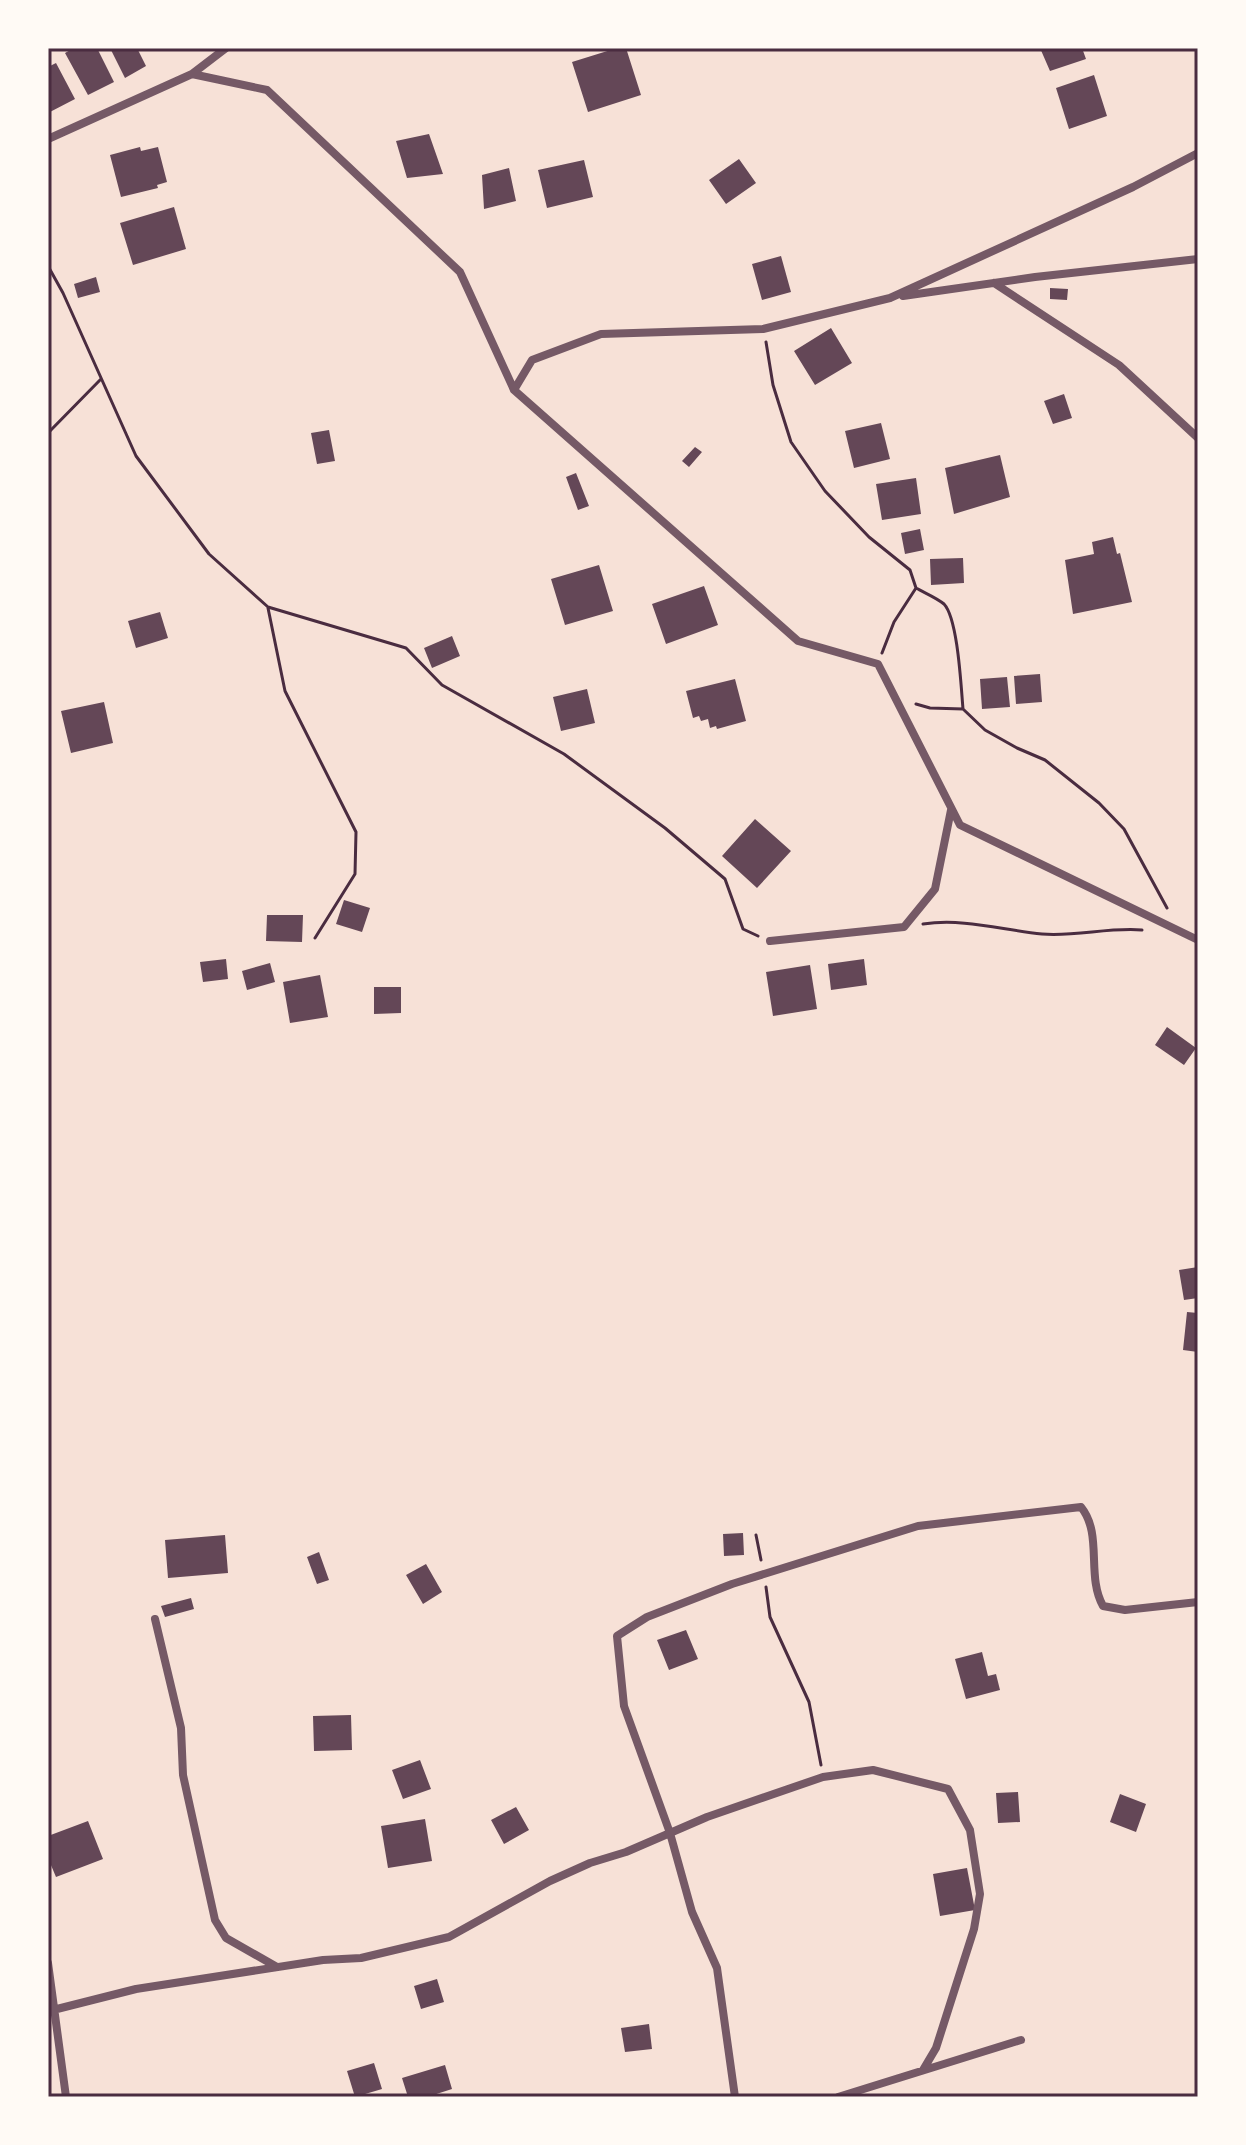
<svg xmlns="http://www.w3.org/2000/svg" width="1246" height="2145" font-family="'Open Sans',sans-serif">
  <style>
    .building { fill: #644757 }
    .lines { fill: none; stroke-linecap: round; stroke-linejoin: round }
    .path { stroke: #4a2c40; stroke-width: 3 }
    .minor { stroke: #755966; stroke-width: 8 }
    .neatline { fill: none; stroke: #4a2c40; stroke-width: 3 }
  </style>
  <rect width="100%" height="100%" fill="#f7e1d7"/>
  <path class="building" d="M74,48h23l17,34 -26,13 -23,-42z
    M110,48h27l9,18 -21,12z
    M617,48h9l15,47 -53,17 -16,-50z
    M1040,48h42l4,11 -36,12z
    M56,63l19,36 -27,14v-46z
    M1094,75l13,41 -38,13 -13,-41z
    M429,134l14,40 -36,4 -11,-37z
    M140,147l1,4 17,-4 9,35 -10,3 1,3 -37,9 -11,-42z
    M739,159l17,24 -30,21 -17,-24z
    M584,160l9,37 -46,11 -9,-38z
    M509,168l7,33 -32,8 -2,-34z
    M174,207l12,42 -53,16 -13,-42z
    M781,256l10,36 -29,8 -10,-36z
    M96,277l4,15 -22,6 -4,-14z
    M1050,288l18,1 -1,11 -17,-1z
    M831,328l21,35 -37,22 -21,-34z
    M1064,394l8,24 -19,6 -9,-23z
    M881,423l9,36 -36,9 -9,-37z
    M329,430l6,31 -18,3 -6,-31z
    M695,447l7,5 -13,15 -7,-6z
    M1000,455l10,42 -56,17 -9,-46z
    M576,473l13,33 -11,4 -12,-33z
    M916,478l5,36 -39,6 -6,-36z
    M920,529l4,21 -19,4 -4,-21z
    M1113,537l4,17 3,-1 12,49 -59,12 -8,-54 29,-6 -2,-12z
    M963,558l1,25 -33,2 -1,-26z
    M599,565l14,46 -48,14 -14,-46z
    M704,586l14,39 -52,19 -14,-40z
    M160,612l8,26 -32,10 -8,-27z
    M452,636l8,20 -28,12 -8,-20z
    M1040,674l2,28 -26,2 -2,-28z
    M1007,677l3,30 -28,2 -2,-30z
    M735,679l11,42 -29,8 -1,-3 -6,2 -2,-9 -7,2 -2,-5 -6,2 -7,-27z
    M587,689l8,34 -34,8 -8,-34z
    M104,702l9,41 -42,10 -10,-42z
    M755,819l36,32 -34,37 -35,-32z
    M344,900l26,8 -8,24 -26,-8z
    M267,915h36l-1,27 -36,-1z
    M226,959l2,20 -25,3 -3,-20z
    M864,959l3,26 -36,5 -3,-26z
    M270,963l5,19 -28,8 -5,-19z
    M810,965l7,44 -44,7 -7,-44z
    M320,975l8,42 -38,6 -7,-41z
    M374,987h27v26l-27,1z
    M1167,1027l29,21 -12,17 -29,-20z
    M1198,1267v31l-14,2 -5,-30z
    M1187,1312l11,1v39l-15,-2z
    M743,1533l1,22 -20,1 -1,-22z
    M225,1535l3,38 -60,5 -3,-38z
    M319,1552l10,28 -12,4 -10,-27z
    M426,1564l16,28 -19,12 -17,-29z
    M191,1598l3,11 -29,8 -4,-11z
    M686,1630l12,29 -29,11 -12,-30z
    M982,1652l6,24 8,-2 4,16 -34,9 -11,-40z
    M351,1715l1,35 -38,1 -1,-35z
    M420,1760l11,29 -28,10 -11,-29z
    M1018,1792l2,30 -22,1 -2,-30z
    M1120,1794l26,10 -10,28 -26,-10z
    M516,1807l13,23 -25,14 -13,-24z
    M425,1819l7,42 -44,7 -7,-42z
    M88,1821l15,38 -47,18 -8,-19v-22z
    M967,1868l8,42 -35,6 -7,-42z
    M437,1979l7,23 -23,7 -7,-23z
    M649,2024l3,25 -27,3 -4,-24z
    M374,2063l8,26 -27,8 -8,-26z
    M445,2065l7,24 -25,8h-19l-6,-19z"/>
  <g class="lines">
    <path class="path" d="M48,266l15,27 73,163 73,98 59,53 138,41 36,37 122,69 101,74 60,51 18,50 15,7
      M766,342l7,43 18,57 34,49 44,46 41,33 6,18 -22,34 -12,31
      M48,433l53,-54
      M916,588c9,5 21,10 28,16 14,15 17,83 19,105l22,21 32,18 28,12 54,43 25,26 43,79
      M268,608l17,83 71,141 -1,42 -40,64
      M916,704l14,4 33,1
      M923,924c41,-6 79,6 119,10 33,3 67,-7 100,-4
      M756,1535l5,25
      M766,1587l4,30 39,85 12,63"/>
    <path class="minor" d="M192,74l75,16 193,182 54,118 284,251 80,23 82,161 238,115
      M48,139l144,-65 34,-26
      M994,283l125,82 79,73
      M903,296l132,-19 163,-18
      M514,390l18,-30 69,-26 162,-5 127,-31 243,-111 65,-34
      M770,941l134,-14 31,-38 16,-79
      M155,1619l26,109 2,47 32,145 11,18 51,29
      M48,1963l18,134
      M53,2010l83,-21 187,-29 38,-2 88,-21 101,-56 40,-18 36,-11 81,-35 116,-40 50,-7 75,19 22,41 10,64 -6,35 -38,119 -13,22
      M735,2097l-18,-129 -25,-56 -22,-79 -46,-127 -7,-70 30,-19 85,-33 186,-58 163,-19c22,27 5,69 22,99l22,4 73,-8
      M838,2097l183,-57"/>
  </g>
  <rect width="1246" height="2145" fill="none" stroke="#fffaf5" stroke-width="100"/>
  <rect x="50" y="50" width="1146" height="2045" class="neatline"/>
</svg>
